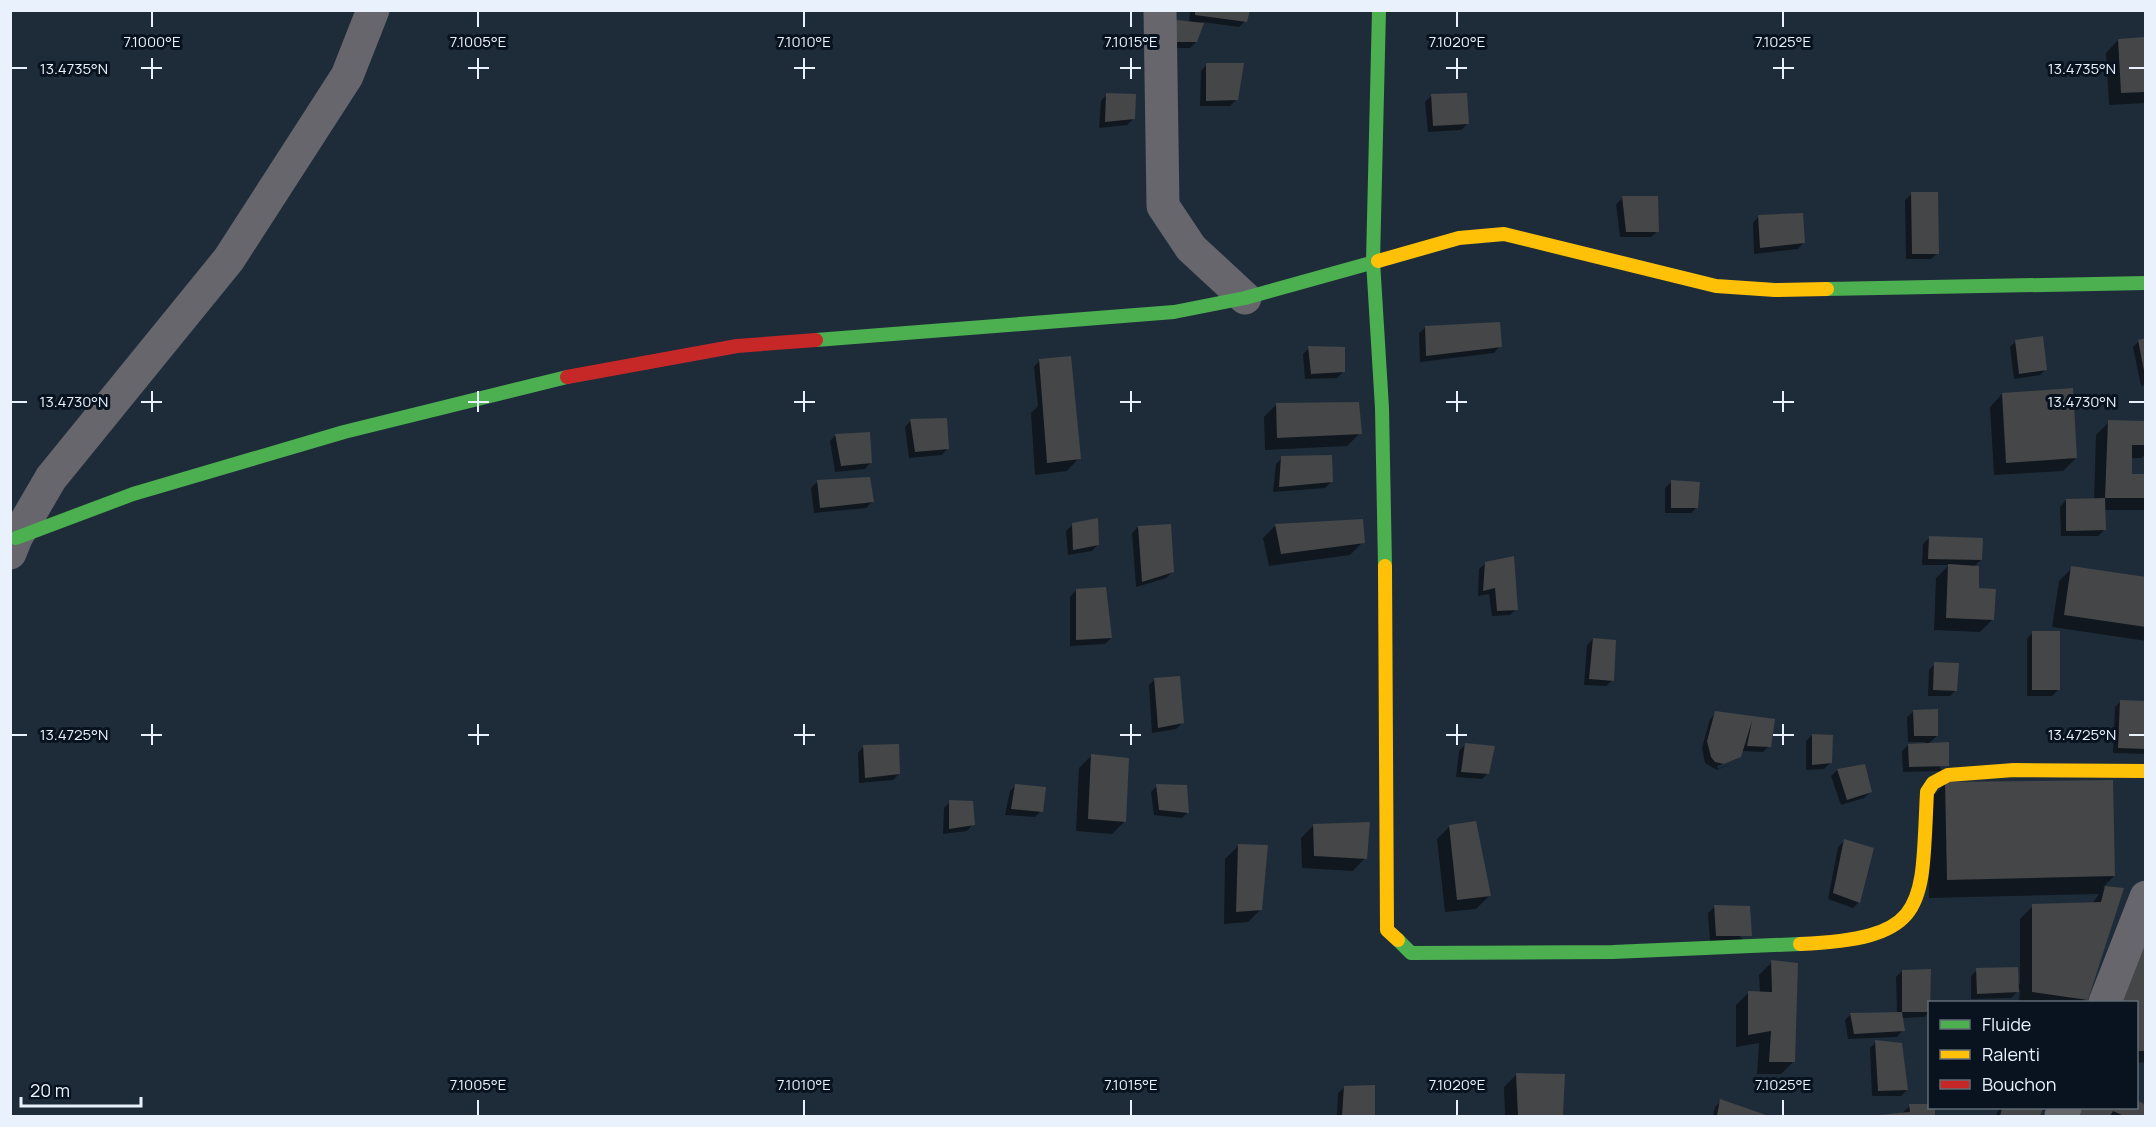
<svg xmlns="http://www.w3.org/2000/svg" width="2156" height="1127" font-family="Manrope,sans-serif">
  <style>
    .shadow { fill: #0007 }
    .building { fill: #444647 }
    .lines { fill: none; stroke-linecap: round; stroke-linejoin: round }
    .street { stroke: #66666c; stroke-width: 33 }
    .fast { stroke: #4caf50; stroke-width: 14 }
    .slow { stroke: #ffc107; stroke-width: 14 }
    .jam { stroke: #c62828; stroke-width: 14 }
    .ticks { fill: none; stroke: #e8f1fc; stroke-width: 2 }
    .ticks-label { font-size: 15px; text-anchor: middle; fill: #e8f1fc; stroke: #09131f; stroke-width: 6; stroke-linejoin: round; paint-order: stroke }
  </style>
  <rect width="100%" height="100%" fill="#1e2c3a"/>
  <path class="shadow" d="M1190,10h58l-3,11 -6,6 -37,-5 -6,20 -6,6h-28l27,-25z
    M2146,39v64l-37,2 -3,-52 12,-13z
    M1207,64l29,36 -6,6h-30l1,-35z
    M1107,94l27,24 -7,7 -28,3 2,-27z
    M1431,96l36,28 -6,6 -33,2 -3,-30z
    M1912,194l26,59 -7,6h-25l-1,-59z
    M1623,198l35,33 -7,6h-31l-4,-33z
    M1759,216l45,26 -6,7 -44,5 -1,-31z
    M1426,327l74,19 -6,7 -74,9 -1,-29z
    M2146,340v45l-5,1 -8,-39 6,-6z
    M2016,341l30,28 -6,6 -26,4 -4,-32z
    M1309,348l34,24 -6,6 -32,1 -2,-25z
    M1040,360l39,98 -12,13 -32,4 -4,-62 7,-7 -4,-39z
    M2002,394l74,64 -13,13 -69,4 -4,-68z
    M1277,404l83,29 -13,13 -82,4 -1,-33z
    M911,420l37,28 -6,7 -33,3 -4,-31z
    M2109,422h37v32l-5,4h-10v17h15v35h-42v20l-6,6h-37l-1,-29 6,-7h28l2,-65z
    M836,435l35,27 -6,7 -30,3 -5,-31z
    M1282,458l49,24 -6,6 -52,4 3,-28z
    M817,482l55,20 -6,6 -52,5 -3,-25z
    M1671,482l26,25 -6,6h-26v-25z
    M1073,524l25,20 -6,7 -24,4 -2,-24z
    M1275,526l88,16 -13,13 -81,11 -6,-28z
    M1138,527l34,45 -6,6 -30,9 -4,-54z
    M1929,538l52,22 -8,7 4,23 16,29 -13,13 -46,-2 2,-52 13,-13h-27l1,-21z
    M1486,563l30,46 -6,6 -18,1 -3,-22 -11,2 1,-27z
    M2072,568l74,11v62l-94,-14 7,-46z
    M1076,590l35,48 -6,6 -35,2v-49z
    M2033,632l25,58 -6,6h-25v-57z
    M1593,639l20,41 -7,6 -22,-1 3,-40z
    M1935,664l21,26 -6,6h-22l1,-26z
    M1155,679l28,43 -7,7 -24,4 -3,-48z
    M2121,701l25,2v51l-33,-1 2,-46z
    M1914,711l23,25 -9,8 14,27 -39,1 -1,-21 6,-6h17v-3h-17l-1,-25z
    M1716,713l58,7 -5,26 -6,6 -21,-1 -5,8 -20,7 1,3 15,-6 -16,7 -12,-7 -3,-15 8,-29z
    M1812,735l19,27 -7,7 -18,1v-29z
    M1465,745l23,28 -6,6 -26,-2 3,-26z
    M864,746l35,28 -6,6 -34,3 -1,-30z
    M1092,755l33,66 -13,13 -36,-3 3,-63z
    M1864,766l6,26 -6,6 -23,7 -10,-29 6,-6z
    M1946,783l168,93 -11,11 19,3 -35,109 -4,3h-64l1,-13 -9,9 -40,1v-23l6,-6 43,14v-65l13,-13 59,-2 7,-10 -170,4 -2,-96z
    M1016,785l25,26 -6,6 -30,-2 5,-24z
    M1157,786l31,26 -6,6 -28,-3 -3,-23z
    M950,802l23,22 -6,7 -24,3 1,-26z
    M1314,825l51,33 -12,13 -51,-3 -1,-30z
    M1450,826l39,70 -13,13 -31,3 -8,-73z
    M1844,841l15,61 -6,6 -25,-9 10,-52z
    M1238,846l23,63 -13,13 -24,2 1,-65z
    M1715,906l29,35 -34,1 -2,-29z
    M2146,906v156l-10,1v-61h-23z
    M1772,962l21,100 -12,12h-24l2,-31 -23,4v-42l13,-13 11,1 -1,-18z
    M1902,971l28,41 -6,5 -22,1 1,12 -6,7 -49,2 -3,-19 6,-6h46l-1,-37z
    M1876,1042l31,48 -6,6h-29l-2,-48z
    M1517,1074l46,2 -1,40h-57l-1,-29z
    M1374,1086l-1,30h-36l1,-23 7,-6z
    M1721,1101l45,15h-53l2,-9z
    M1910,1106l23,2 1,8h-71l38,-2z
    M2146,1106v10h-81l5,-8z
    M1999,1108h42l-3,8h-42z"/>
  <path class="building" d="M1195,10h55l-3,12 -52,-7z
    M1168,19l36,4 -7,19h-30z
    M2146,37v55l-25,1 -3,-54z
    M1206,63h38l-6,37 -32,1z
    M1106,93l30,1 -1,25 -30,3z
    M1467,93l2,31 -36,2 -2,-32z
    M1911,192h27l1,62h-27z
    M1622,196h36l1,36h-33z
    M1803,213l2,30 -45,5 -2,-33z
    M1500,322l2,25 -76,9 -1,-30z
    M2043,336l4,34 -28,4 -4,-34z
    M2146,338v33h-2l-6,-31z
    M1308,346l37,1v25l-34,2z
    M1071,356l10,103 -34,4 -8,-104z
    M2073,388l4,70 -71,5 -4,-70z
    M1359,402l3,32 -85,4 -1,-35z
    M947,418l2,31 -34,3 -5,-33z
    M2108,420l38,1v24h-14v29h14v24h-41z
    M870,432l2,31 -31,3 -6,-32z
    M1332,455l1,27 -54,5 2,-31z
    M870,477l4,25 -54,6 -3,-28z
    M1671,480l29,2 -2,26h-27z
    M2105,498l1,32 -40,1v-32z
    M1098,518l1,27 -26,5 -1,-27z
    M1363,519l2,24 -84,11 -6,-30z
    M1171,524l3,48 -32,10 -4,-56z
    M1929,536l54,2 -1,22 -54,-1z
    M1514,556l4,54 -21,1 -2,-23 -12,3 2,-29z
    M1948,564l31,2v22l17,1 -2,31 -48,-2z
    M2071,566l75,11v50l-82,-12z
    M1106,587l6,51 -36,2v-51z
    M2032,631h28v59h-28z
    M1593,638l23,2 -2,41 -25,-2z
    M1934,662l25,1 -2,28 -24,-1z
    M1180,676l4,47 -26,5 -4,-50z
    M2120,700l26,1v48l-28,-1z
    M1938,709v27h-24l-1,-26z
    M1715,711l60,8 -4,28 -24,-1 5,-25 -11,36 -17,7 -9,-2 -4,-5 -4,-16z
    M1812,734l21,1 -1,28 -20,2z
    M1949,742v24l-40,1 -1,-23z
    M1465,743l30,3 -6,28 -28,-2z
    M899,744l1,30 -35,4 -2,-33z
    M1091,754l38,4 -3,64 -38,-3z
    M1865,764l7,28 -25,8 -10,-31z
    M2113,780l2,96 -168,4 -2,-98z
    M1015,784l31,3 -3,25 -32,-3z
    M1156,784l31,1 2,28 -30,-3z
    M949,800l24,1 2,24 -26,4z
    M1476,821l15,75 -34,4 -8,-75z
    M1370,822l-3,37 -53,-3 -1,-32z
    M1844,839l30,9 -14,55 -27,-10z
    M1238,844l30,1 -6,65 -26,2z
    M2105,886l19,2 -36,112 -56,-8v-88l69,-2z
    M1714,905l36,1 2,30h-36z
    M2146,929v122h-10v-49h-16z
    M1771,960l27,3 -3,99h-26l2,-31 -23,4v-44l24,1z
    M2018,967l1,25 -42,2 -1,-26z
    M1931,969l-1,43h-28l3,19 -51,3 -4,-21 52,-1v-42z
    M1875,1040l27,3 6,47 -30,1z
    M1516,1073l49,1 -2,42h-45z
    M1375,1085v31h-33l2,-30z
    M1720,1099l49,17h-52z
    M2136,1100l10,5v11h-22l-11,-5 -3,5h-40l5,-8h61z
    M1909,1104h21v4h5v8h-68l43,-4z
    M2002,1108h41l-3,8h-40z"/>
  <g class="lines">
    <path class="street" d="M1160,10l3,196 28,42 54,50
      M10,553l6,-15 35,-60 178,-219 118,-183 26,-66
      M2105,1002l41,-105
      M2061,1116l4,-8"/>
    <path class="fast" d="M1379,10l-6,251 9,147 3,158
      M1827,289l319,-6
      M816,340l358,-28 71,-14 133,-37
      M16,538l117,-44 211,-62 223,-55
      M1398,940l13,13 202,-1 187,-8"/>
    <path class="slow" d="M1378,261l81,-23 45,-4 212,52 59,4 52,-1
      M1385,566l2,364 11,10
      M1800,944c131,-6 121,-37 127,-152l6,-9 15,-8 66,-5 132,1"/>
    <path class="jam" d="M567,377l170,-31 79,-6"/>
  </g>
  <path class="ticks" d="M152,12v15M478,12v15M804,12v15M1131,12v15M1457,12v15M1783,12v15M152,58v21M478,58v21M804,58v21M1131,58v21M1457,58v21M1783,58v21M12,68h15M141,68h21M468,68h21M794,68h21M1120,68h21M1446,68h21M1773,68h21M2129,68h15M152,391v21M478,391v21M804,391v21M1131,391v21M1457,391v21M1783,391v21M12,402h15M141,402h21M468,402h21M794,402h21M1120,402h21M1446,402h21M1773,402h21M2129,402h15M152,724v21M478,724v21M804,724v21M1131,724v21M1457,724v21M1783,724v21M12,735h15M141,735h21M468,735h21M794,735h21M1120,735h21M1446,735h21M1773,735h21M2129,735h15M478,1100v15M804,1100v15M1131,1100v15M1457,1100v15M1783,1100v15"/>
  <g class="ticks-label">
    <text x="152" y="47">7.1000°E</text>
    <text x="478" y="47">7.1005°E</text>
    <text x="804" y="47">7.1010°E</text>
    <text x="1131" y="47">7.1015°E</text>
    <text x="1457" y="47">7.1020°E</text>
    <text x="1783" y="47">7.1025°E</text>
    <text x="74" y="74">13.4735°N</text>
    <text x="2082" y="74">13.4735°N</text>
    <text x="74" y="407">13.4730°N</text>
    <text x="2082" y="407">13.4730°N</text>
    <text x="74" y="740">13.4725°N</text>
    <text x="2082" y="740">13.4725°N</text>
    <text x="478" y="1090">7.1005°E</text>
    <text x="804" y="1090">7.1010°E</text>
    <text x="1131" y="1090">7.1015°E</text>
    <text x="1457" y="1090">7.1020°E</text>
    <text x="1783" y="1090">7.1025°E</text>
  </g>
  <rect width="2156" height="1127" fill="none" stroke="#e8f1fc" stroke-width="24"/>
  <rect x="1928" y="1001" width="210" height="108" fill="#09131f" stroke="#626c77" stroke-width="1.5"/>
  <rect x="1940" y="1020" width="30" height="9" fill="#4caf50" stroke="#626c77" stroke-width="1.5"/>
  <text x="1982" y="1031" font-size="18" fill="#e8f1fc">Fluide</text>
  <rect x="1940" y="1050" width="30" height="9" fill="#ffc107" stroke="#626c77" stroke-width="1.5"/>
  <text x="1982" y="1061" font-size="18" fill="#e8f1fc">Ralenti</text>
  <rect x="1940" y="1080" width="30" height="9" fill="#c62828" stroke="#626c77" stroke-width="1.5"/>
  <text x="1982" y="1091" font-size="18" fill="#e8f1fc">Bouchon</text>
  <path d="M21 1097v9h120v-9" fill="none" stroke="#e8f1fc" stroke-width="3"/>
  <text x="30" y="1097" font-size="18" fill="#e8f1fc" stroke="#09131f" stroke-width="4.5" paint-order="stroke">20 m</text>
</svg>
